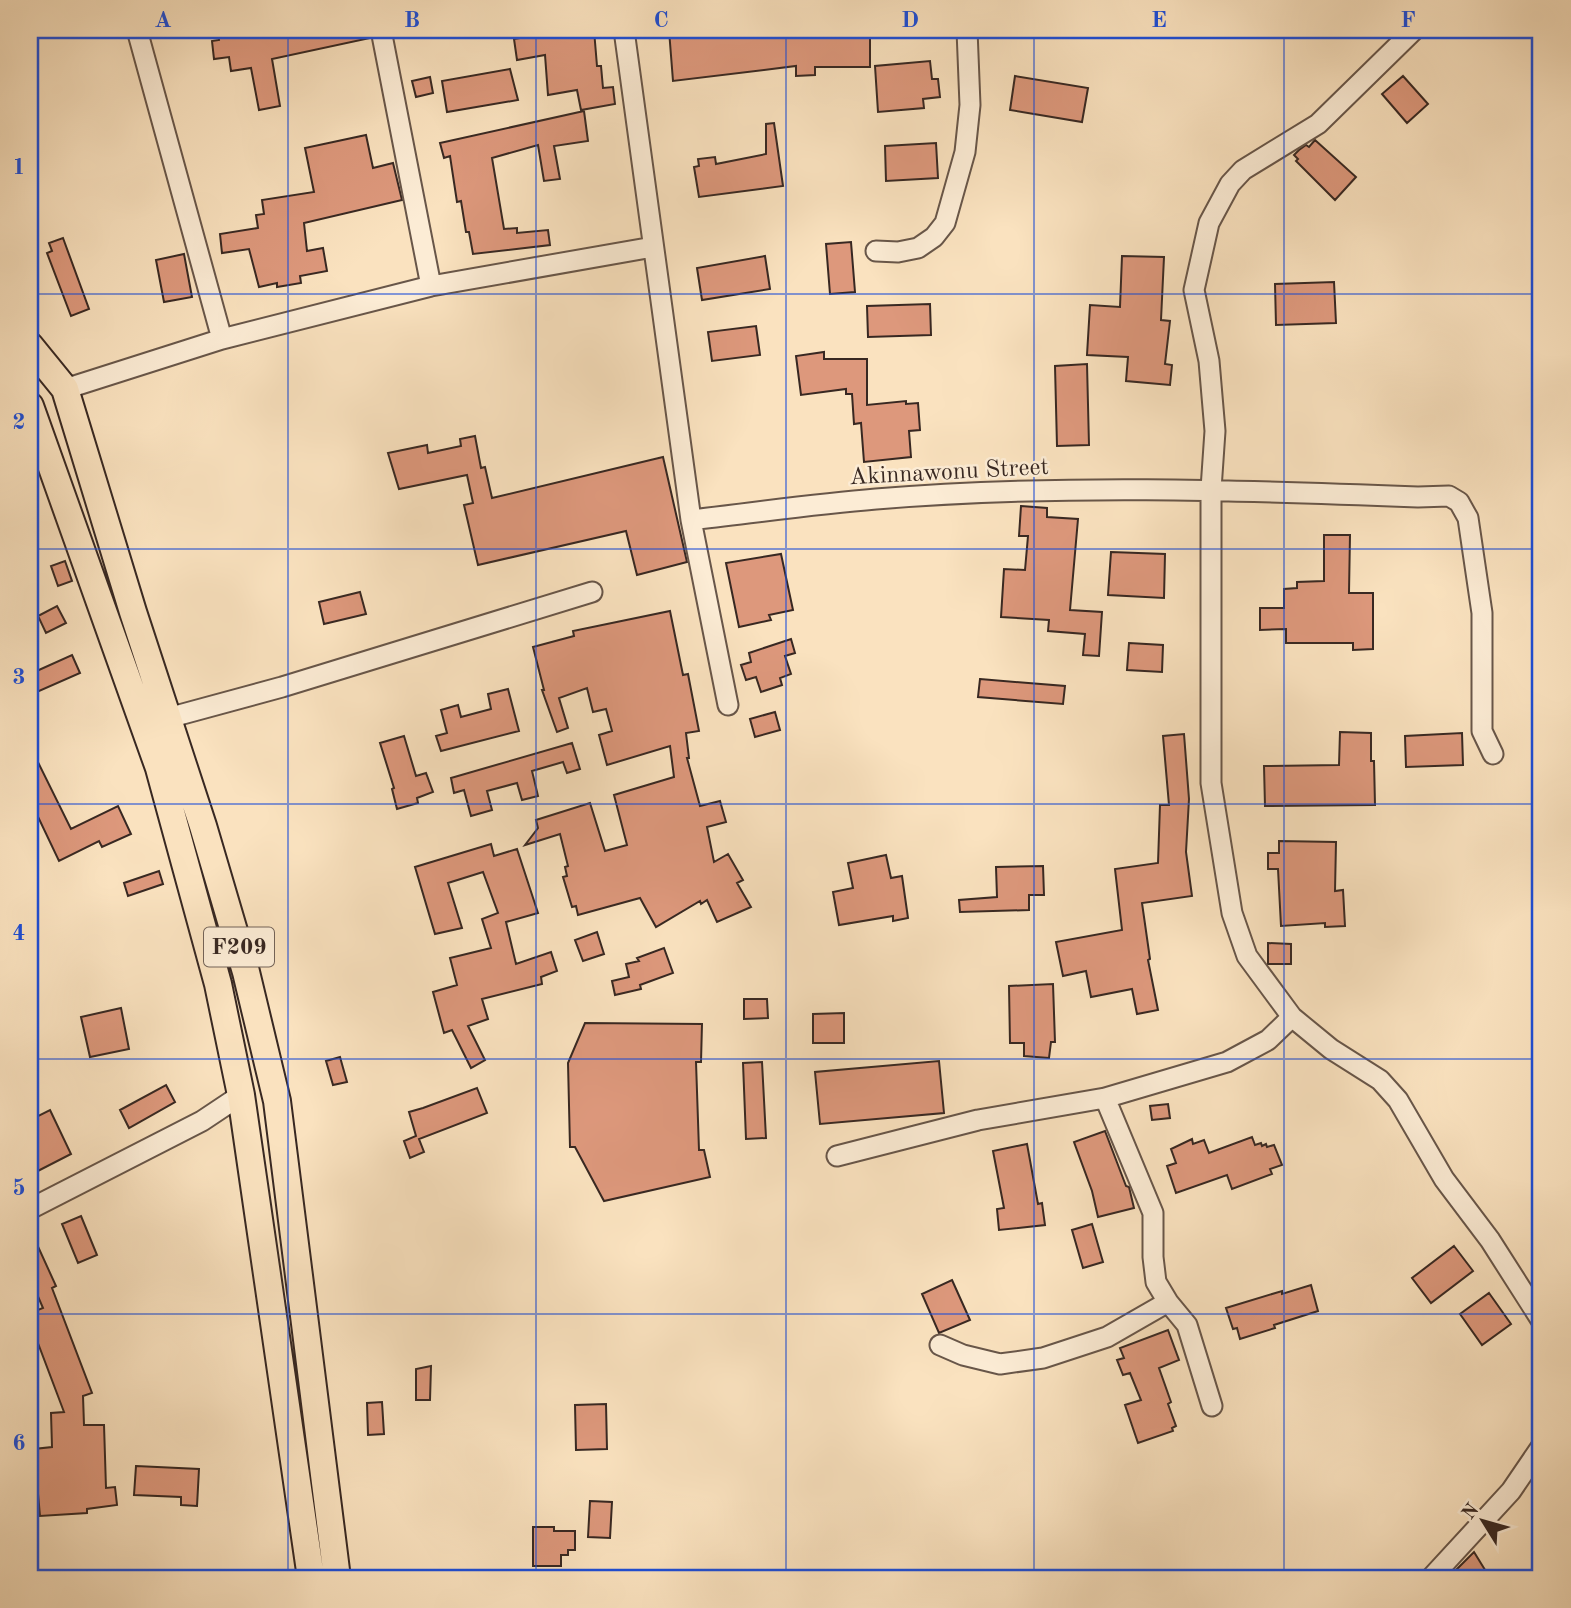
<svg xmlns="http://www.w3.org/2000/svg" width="1571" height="1608" font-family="'Old Standard TT',serif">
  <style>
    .building { fill: #dd987c; stroke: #382822; stroke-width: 2 }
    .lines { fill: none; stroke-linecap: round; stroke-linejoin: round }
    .minor-casing { stroke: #685649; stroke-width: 23 }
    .major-casing { stroke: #382822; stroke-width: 30 }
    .minor { stroke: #fcecd5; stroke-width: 19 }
    .major { stroke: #fae2bf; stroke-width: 26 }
    .grid { fill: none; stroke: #1d4ed8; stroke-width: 2; stroke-opacity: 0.55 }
    .labels { text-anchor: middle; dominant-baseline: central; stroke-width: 5; stroke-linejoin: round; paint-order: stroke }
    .shield { fill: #fcecd5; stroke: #736358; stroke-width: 2 }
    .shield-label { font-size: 23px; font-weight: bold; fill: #382822 }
    .street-label { font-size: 24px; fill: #382822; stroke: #fcecd5 }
    .neatline { fill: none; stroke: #1d4ed8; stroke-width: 2.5 }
    .grid-label { font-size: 23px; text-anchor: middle; font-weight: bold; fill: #1d4ed8 }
  </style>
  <rect width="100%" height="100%" fill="#fae2bf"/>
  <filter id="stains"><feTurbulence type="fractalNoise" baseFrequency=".00286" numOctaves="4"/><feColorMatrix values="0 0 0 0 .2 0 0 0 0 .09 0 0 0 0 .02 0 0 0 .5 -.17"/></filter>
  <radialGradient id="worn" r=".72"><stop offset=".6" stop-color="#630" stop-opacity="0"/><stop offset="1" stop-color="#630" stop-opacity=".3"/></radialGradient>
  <path class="building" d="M218,30h151l1,8 -98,21 8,47 -21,4 -8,-42 -20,3 -2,-14 -15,2 -2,-18 7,-1z
    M557,30h37l3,36h4l2,22 10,-1 2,17 -34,6 -4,-20 -29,5 -3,-40 -28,5 -3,-21 43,-7z
    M669,30h54l1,7 48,-7h15l1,4 43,-2v-2h39v37h-55v8l-19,1v-10l-123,15z
    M930,61l2,18h6l2,18 -17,2 1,9 -46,4 -3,-46z
    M510,69l8,31 -71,12 -5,-31z
    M1015,76l73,12 -6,34 -72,-12z
    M1403,76l25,28 -21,19 -25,-29z
    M430,77l3,16 -17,4 -4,-16z
    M584,111l4,30 -34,5 6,33 -16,2 -6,-36 -46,13 12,71 13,-1v5l31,-3 2,15 -77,9 -4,-22h-3l-5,-31 -4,1 -7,-46 -6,2 -4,-15z
    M774,123l9,63 -84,11 -5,-30 5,-1 -1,-7 17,-2 1,7 50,-10v-30z
    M366,135l7,33 20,-5 9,37 -98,23 3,28 16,-3 4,23 -27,5 1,7 -24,4v-4l-18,4 -10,-38 -27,4 -2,-19 38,-6 -2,-13 8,-1 -2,-14 52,-8 -9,-44z
    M1315,140l41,37 -21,23 -39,-39 2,-2 -4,-4 5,-5 7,-5 3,2z
    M936,143l2,35 -52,3 -1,-35z
    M63,238l26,71 -18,7 -24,-63 5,-2 -3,-8z
    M851,242l4,50 -25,2 -4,-50z
    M184,254l8,43 -28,5 -8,-42z
    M765,256l5,33 -68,11 -5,-32z
    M1122,256l42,1 -3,63 9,1 -5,43 7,1 -2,20 -44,-4 2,-24 -41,-2 3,-50 30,2z
    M1334,282l2,41 -60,2 -1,-41z
    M930,304l1,31 -63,2 -1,-31z
    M756,326l4,29 -48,6 -4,-29z
    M824,352v7h43v46l39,-4v3l12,-1 2,27 -11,1 2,26 -47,5 -3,-39 -7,1 -2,-30h-6v-5l-45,6 -5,-39z
    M1087,364l2,81 -32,1 -2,-80z
    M475,436l6,32 4,-1 7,31 171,-41 24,105 -50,13 -11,-44 -148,34 -14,-60 9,-2 -6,-28 -68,14 -11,-36 39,-8 1,8 33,-7 -1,-7z
    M1021,506l26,2v9l31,2 -8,91 32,2 -3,44 -16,-1 2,-21 -37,-3 1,-11 -48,-3 3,-48 21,1 3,-34h-9z
    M1324,535h26l-1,58h24v56l-20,1v-7h-67v-14l-26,1v-22h24v-19l13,-1v-6l27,-1z
    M1111,552l54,2 -1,44 -56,-3z
    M781,554l12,56 -24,5 2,5 -32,7 -13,-64z
    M65,561l7,20 -14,5 -7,-20z
    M360,592l6,22 -42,10 -5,-22z
    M57,606l9,17 -20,10 -8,-17z
    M670,611l13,64 5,-1 11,57 -13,2 3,25h-2l13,48 20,-5 6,21 -19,5 7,35 14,-8 15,26 -6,3 14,24 -34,15 -10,-22 -6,4 -1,-3 -44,26 -16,-29 -62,17 -2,-9 -4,1 -9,-30 4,-1 -2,-9 3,-1 -8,-32 -35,11 13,-17 -2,-8 54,-17 15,48 22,-6 -13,-50 60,-18 -4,-31 -63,19 -8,-30 13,-4 -6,-22 -13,3 -6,-24 -28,10 9,30 -11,4 -15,-42h2l-11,-43 41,-11 -1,-5z
    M791,639l4,14 -10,3 6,18 -11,4 2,7 -21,7 -5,-15 -10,3 -5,-15 10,-3 -2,-9z
    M1129,643l34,2 -1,27 -35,-2z
    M72,655l8,18 -50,22v-21z
    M980,679l85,7 -2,18 -85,-7z
    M508,689l11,42 -78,20 -5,-15 11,-3 -6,-23 17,-5 3,12 30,-8 -3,-15z
    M775,712l5,18 -25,7 -5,-18z
    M1340,732l31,1v28h3l1,44 -110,1 -1,-40 75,-1z
    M1462,733l1,32 -57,2 -1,-31z
    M1184,734l5,65 -3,53 6,44 -50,7 8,56 -2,1 10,50 -21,4 -5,-25 -41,8 -5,-26 -23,5 -7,-34 66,-12 -7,-61 43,-6 2,-58h9l-6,-69z
    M404,736l12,40 10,-3 7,19 -16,6 1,5 -21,6 -5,-20 2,-1 -14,-45z
    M572,743l8,26 -13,4 -4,-11 -31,9 6,25 -16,4 -5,-17 -30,8 5,19 -21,6 -7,-26 -10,3 -3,-15z
    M30,746l41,83 47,-23 13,28 -29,13 -3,-6 -40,20 -29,-61z
    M1279,841l57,1 -1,49 8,-1 2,36 -20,1v-4l-44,3 -3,-57h-10v-16h11z
    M491,844l3,12 23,-7 21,64 -32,9 10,42 35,-12 6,19 -16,6 1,7 -60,15 6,20 -20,7 17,34 -14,8 -19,-38 -8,3 -11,-41 24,-7 -7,-27 41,-10 -9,-29 16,-6 -15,-41 -35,11 14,45 -27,6 -20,-67z
    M886,855l5,23 11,-2 6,42 -15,3v-5l-54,9 -6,-33 20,-4 -5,-25z
    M1043,866l1,29h-15v15l-69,2 -1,-12 38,-3 -1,-30z
    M159,871l4,13 -35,12 -4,-13z
    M597,932l7,22 -21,7 -8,-21z
    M1268,943l23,1v20h-23z
    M664,948l9,25 -33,12 1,4 -26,6 -3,-14 17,-4 -3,-13 13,-3 -2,-3z
    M1053,984l2,58h-4l-2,16 -25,-2v-13h-14l-1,-57z
    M744,999h23l1,19 -24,1z
    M121,1008l8,41 -39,8 -9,-40z
    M844,1013v30h-31v-29z
    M585,1023l117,1 -1,38h-5l3,88h5l6,27 -106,24 -29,-54h-5l-2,-84z
    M340,1057l7,25 -14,3 -7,-24z
    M939,1061l5,52 -124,11 -5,-52z
    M762,1062l4,76 -20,1 -3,-76z
    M166,1085l9,17 -46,26 -9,-18z
    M477,1088l10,25 -68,26 5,13 -14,6 -6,-17 12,-5 -7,-24 14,-4z
    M1168,1104l2,14 -18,2 -2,-14z
    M50,1110l21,44 -41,21v-55z
    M1105,1131l21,55 3,1 5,21 -36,9 -6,-26 -18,-49z
    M1252,1137l3,8 6,-2 1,3 4,-2 1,3 7,-2 8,20 -12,4 2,5 -40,15 -5,-14 -51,18 -9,-27 9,-3 -5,-14 21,-10 1,5 11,-4 5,13z
    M1027,1144l11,60 4,-1 3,22 -46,5 -2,-21 7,-1 -11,-57z
    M81,1216l16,39 -19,8 -16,-39z
    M1092,1224l11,38 -20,6 -11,-38z
    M30,1229l26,57 -4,2 40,105 -9,3 1,29h20l2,63 9,-1 2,18 -30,4v4l-47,3 -6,-67 18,-2 -1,-34 13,-1 -34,-90v-9l13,-5 -13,-30z
    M1454,1246l19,25 -42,32 -19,-25z
    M952,1280l18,40 -31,13 -17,-39z
    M1311,1285l7,26 -44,14 1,3 -35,11 -3,-11 -4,1 -7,-21 56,-17v3z
    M1489,1293l22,31 -29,21 -22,-31z
    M1168,1330l11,30 -20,8 12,34 -3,2 8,22 -4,2 1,3 -35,12 -13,-38 16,-5 -11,-27 -7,2 -6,-15 7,-2 -4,-10z
    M431,1366l-1,34h-14v-31z
    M382,1402l2,32 -16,1 -1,-32z
    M606,1404l1,45 -31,1 -1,-45z
    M136,1466l63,3 -2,37 -16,-1v-8l-47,-2z
    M590,1501l22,1 -2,36 -22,-1z
    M533,1527h21v4h21v19h-7v5h-7v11h-28z
    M1474,1552l16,26h-37l-2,-3z"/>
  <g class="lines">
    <defs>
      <path id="minor" d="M137,30l85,309
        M381,30l50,256
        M624,30l67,490 37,185
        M876,251l22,1 20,-4 16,-11 11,-14 20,-71 5,-47 -3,-75
        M65,389l157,-50 209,-53 222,-39
        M691,520c61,-7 123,-16 185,-21 180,-15 361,-9 542,-2l31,-1 10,6 9,16 14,95v118l11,23
        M168,718l114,-31 310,-95
        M1292,1017l39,32 49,31 18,20 46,79 46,61 51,80
        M1105,1098l48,115v44l3,25 12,20 19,23 25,81
        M837,1156l141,-36 127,-22 122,-36 41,-22 24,-23 -45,-61 -15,-43 -21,-130v-294l4,-58 -6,-70 -15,-71 15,-67 21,-39 13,-14 75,-46 96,-94
        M30,1209l172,-88 39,-26
        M940,1345l23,10 37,9 43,-6 64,-21 61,-35
        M1431,1578l80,-87 30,-44"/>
      <path id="major" d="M30,346l35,43 68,223 70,214 43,146 31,129 60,477
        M30,406l129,362 59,216 23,111 70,483"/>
    </defs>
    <use href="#minor" class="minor-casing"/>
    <use href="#major" class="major-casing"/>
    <use href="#minor" class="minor"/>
    <use href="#major" class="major"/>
  </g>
  <path class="grid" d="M288,30v1548M536,30v1548M786,30v1548M1034,30v1548M1284,30v1548M30,294h1511M30,549h1511M30,804h1511M30,1059h1511M30,1314h1511"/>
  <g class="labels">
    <rect class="shield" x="204" y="927.5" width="70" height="39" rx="5"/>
    <g class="shield-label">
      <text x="239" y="947">F209</text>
    </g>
    <g class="street-label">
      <text transform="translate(949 473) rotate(-3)">Akinnawonu Street</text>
    </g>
  </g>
  <rect width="1571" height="1608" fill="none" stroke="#fae2bf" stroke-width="77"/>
  <g transform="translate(1483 1521) rotate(307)" stroke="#fcecd5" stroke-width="5" paint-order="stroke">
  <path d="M0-5L12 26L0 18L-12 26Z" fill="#382822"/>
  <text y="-10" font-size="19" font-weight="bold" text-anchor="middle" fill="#382822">N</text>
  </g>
  <rect x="38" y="38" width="1494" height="1532" class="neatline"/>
  <g class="grid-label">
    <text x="163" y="27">A</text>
    <text x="412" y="27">B</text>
    <text x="661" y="27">C</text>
    <text x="910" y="27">D</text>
    <text x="1159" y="27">E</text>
    <text x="1408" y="27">F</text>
    <text x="19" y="174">1</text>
    <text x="19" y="429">2</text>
    <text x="19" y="684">3</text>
    <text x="19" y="940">4</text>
    <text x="19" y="1195">5</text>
    <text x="19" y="1450">6</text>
  </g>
  <rect width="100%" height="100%" filter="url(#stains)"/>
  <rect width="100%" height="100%" fill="url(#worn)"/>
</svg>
